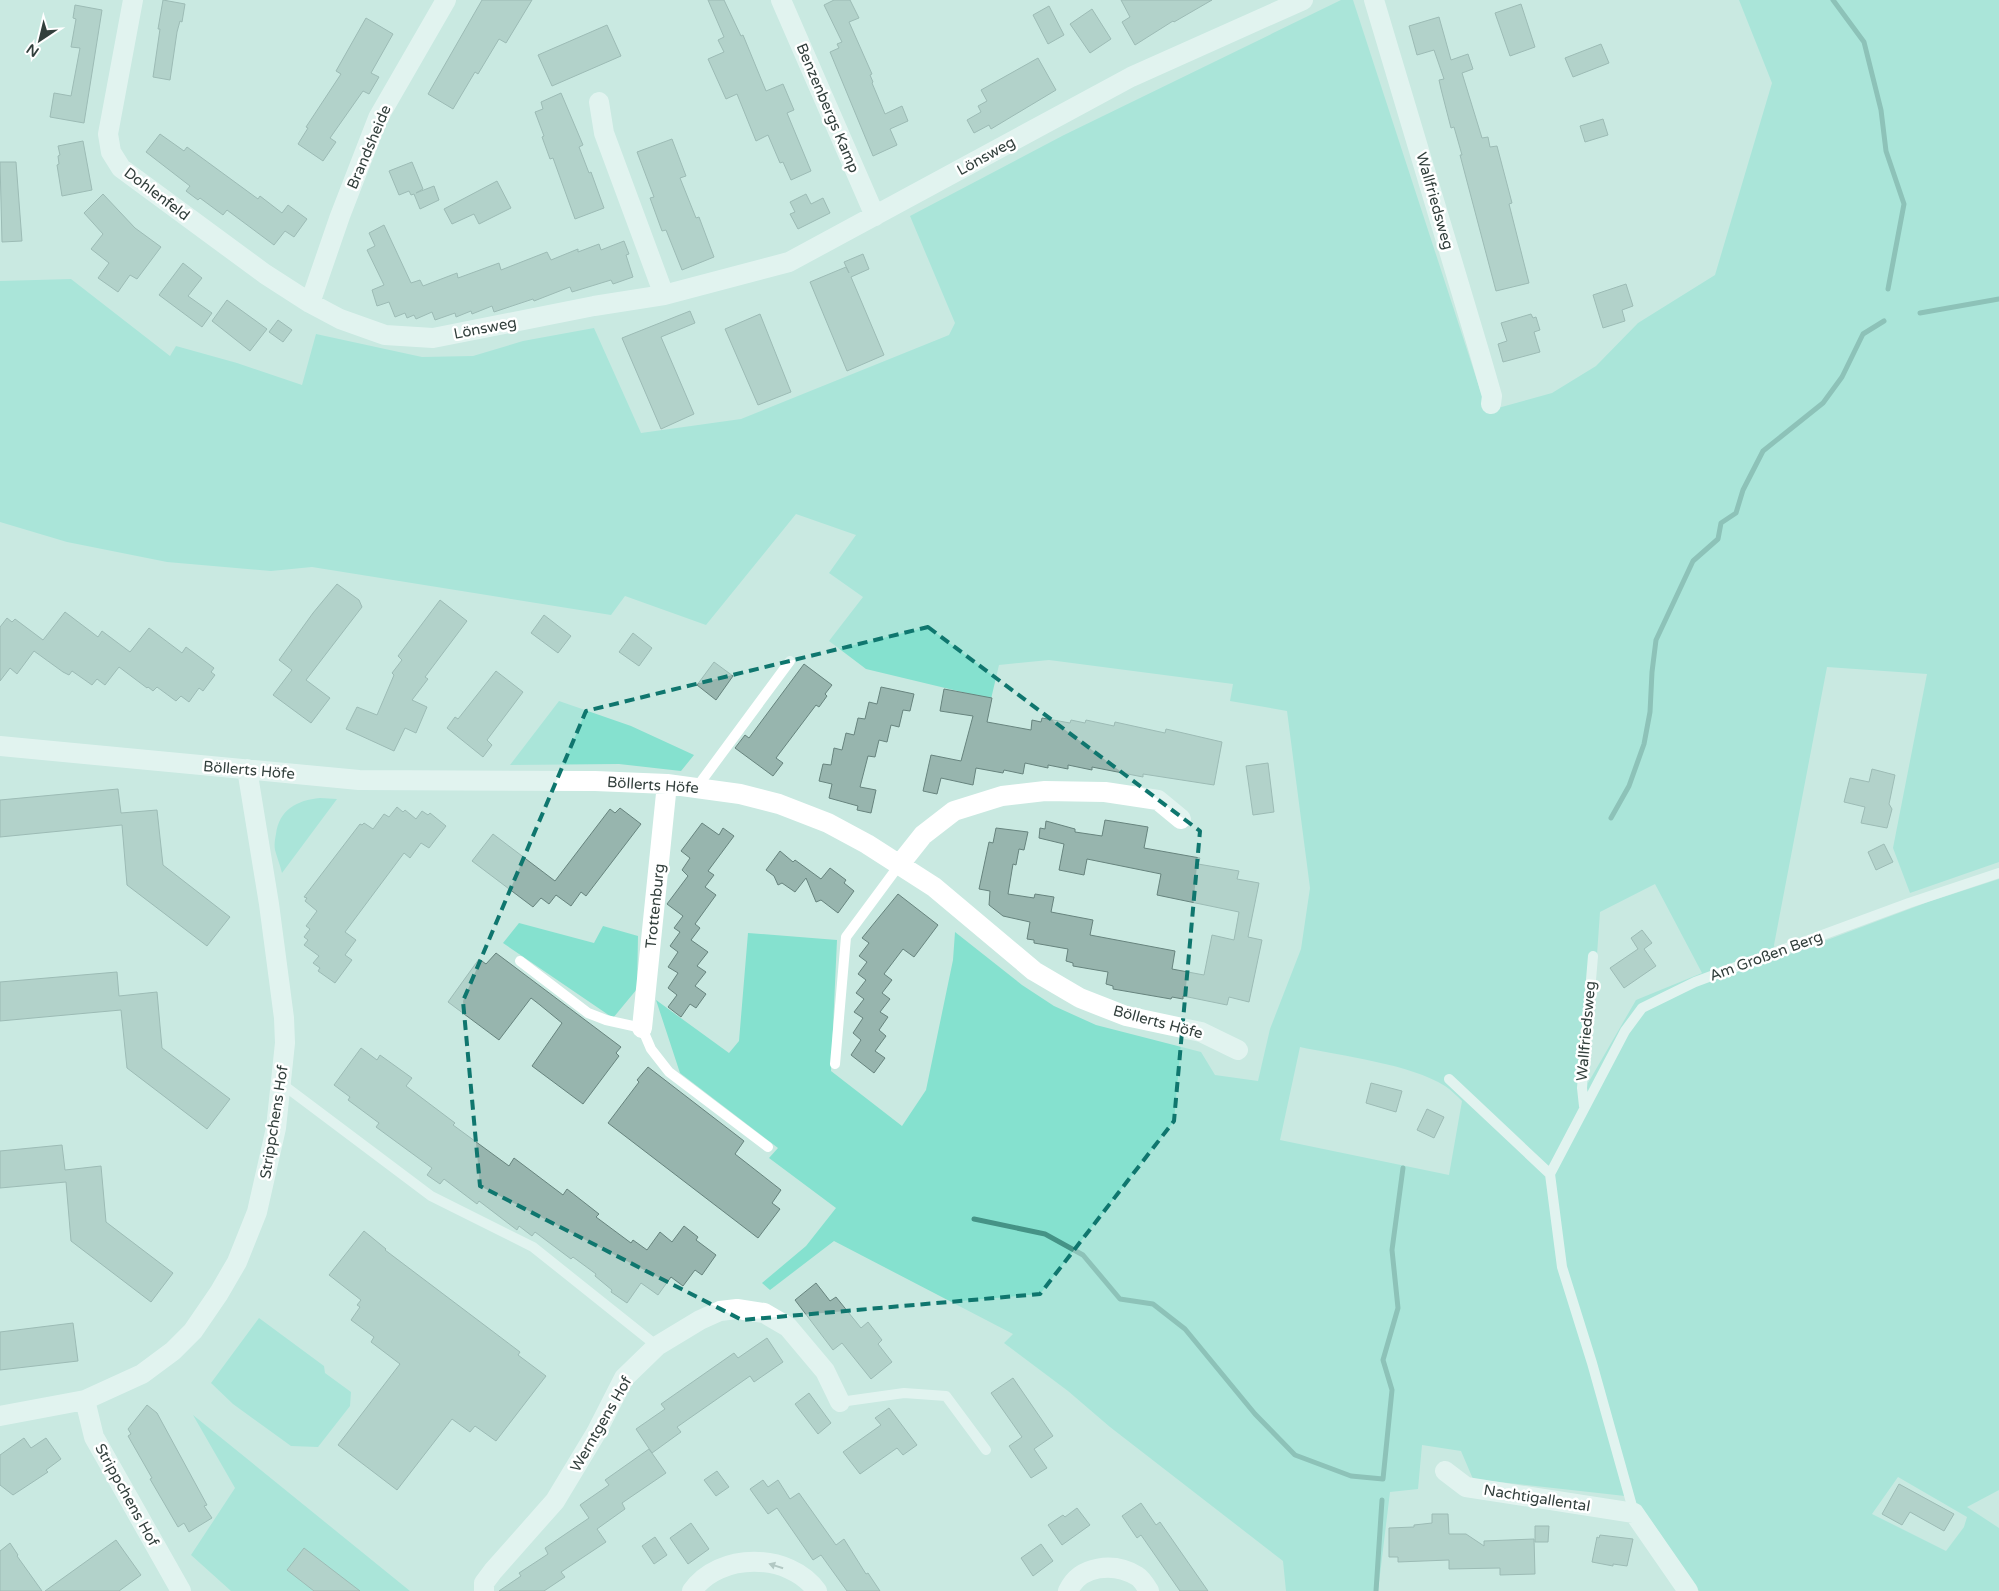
<svg xmlns="http://www.w3.org/2000/svg" width="1999" height="1591" font-family="'Varela Round',sans-serif">
  <style>
    .green { fill: #85e1cf; fill-rule: evenodd }
    .lines { fill: none; stroke-linecap: round; stroke-linejoin: round }
    .stream { stroke: #459386; stroke-width: 5 }
    .building { fill: #97b5ae; stroke: #67847e }
    .service { stroke: #fff; stroke-width: 10 }
    .minor { stroke: #fff; stroke-width: 20 }
    .oneway { fill: #989f9e }
    .marked { fill: none; stroke: #0f766e; stroke-width: 4; stroke-dasharray: 10 6; stroke-linejoin: round }
    .labels { text-anchor: middle; dominant-baseline: central; stroke-width: 5; stroke-linejoin: round; paint-order: stroke }
    .street-label { font-size: 15px; fill: #323f3c; stroke: #fff }
  </style>
  <rect width="100%" height="100%" fill="#c9e9e1"/>
  <path class="green" d="M1341,0h12l134,411 65,-18 44,-27 42,-43 77,-48 57,-192 -33,-83h260v862l-89,31 -17,-45 34,-174 -100,-7 -53,278 3,14 151,-57 71,-23v611l-32,17 32,21v63h-300l-49,-72 -25,-23 -152,-17 -12,-28 -39,-6 -4,44 -28,3 -12,99h-92l-3,-30 -173,-134 -42,-36 -64,-48 9,-9 -179,-93 -64,49 -8,-7 44,-37 30,-38 -67,-50 9,-10 -98,-75 -24,-73 73,53 10,-12 9,-108 89,7 -6,131 71,55 24,-36 27,-130 2,-28 67,53 32,21 42,19 105,27 14,23 43,6 12,-52 31,-80 9,-61 -23,-177 -57,-10 3,-17 -184,-24 -50,5 -8,34 -125,-30 -37,-28 34,-44 -34,-24 27,-38 -60,-21 -90,111 -81,-29 -14,19 -299,-48 -41,4 -104,-9 -100,-20 -67,-20v-241l71,-2 99,77 6,-10 61,17 65,22 14,-51 106,23 51,-1 50,-15 71,-13 47,105 100,-14 208,-84 6,-12 -45,-107 154,-81zM1655,884l47,89 -66,27 -48,83 12,-171zM1300,1047c41,9 111,17 145,39 6,4 12,10 17,15l-13,74 -169,-35zM1898,1477l69,40 -3,10 -18,24 -74,-37z
    M559,701l72,25 63,29 -13,16 -62,-7 -109,1z
    M320,798l17,1 -55,74c-2,-8 -5,-16 -7,-23 -1,-5 0,-11 1,-16 3,-24 21,-34 44,-36z
    M519,923l75,20 9,-17 35,10 -1,53 -24,29 -110,-75z
    M259,1318l65,48 1,7 26,19 -1,14 -32,41 -27,-1 -58,-42 -22,-21z
    M193,1415l217,176h-179l-40,-36 44,-67z"/>
  <g class="lines">
    <path class="stream" d="M1833,0l31,42 17,68 5,41 18,53 -16,85
      M1920,313l79,-14
      M1611,818l18,-32 15,-42 6,-32 2,-40 4,-32 37,-79 25,-22 3,-16 15,-10 7,-23 20,-39 60,-48 19,-26 21,-43 21,-13
      M974,1219l71,15 38,21 37,44 33,5 32,25 70,85 40,41 56,21 32,3 9,-89 -9,-30 15,-52 -6,-58 11,-82
      M1376,1591l6,-91"/>
  </g>
  <path class="building" d="M163,0l22,4 -3,18 -2,-1 -3,11 -7,48 -17,-3 7,-48h-2z
    M482,0h50l-26,43 -7,-4 -21,35 -3,-2 -22,37 -25,-15z
    M708,0h16l17,36 2,-1 23,56 17,-7 11,26 -7,3 24,58 -20,9 -8,-18 -3,1 -12,-28 -12,6 -19,-47 -11,5 -18,-40 16,-7 -6,-12 6,-3z
    M834,0h16l9,18 -10,4 23,52 -2,1 3,7 -1,1 13,31 17,-8 6,15 -18,8 7,16 -24,11 -43,-104 9,-4 -2,-4 5,-2 -18,-37z
    M1121,0h91l-38,22 -1,-1 -38,24 -13,-23 8,-5z
    M1521,4l14,43 -25,9 -15,-43z
    M75,5l27,5 -18,113 -34,-6 4,-24 17,3 9,-48 -9,-1 5,-28 -3,-1z
    M1049,6l15,29 -16,9 -15,-29z
    M1092,9l19,30 -21,14 -20,-29z
    M1439,17l12,43 17,-6 5,15 -11,4 20,65 6,-1 2,10 7,-1 15,57 -3,1 20,79 -33,8 -36,-136h2l-8,-28 -3,1 -10,-39 -2,-9 5,-1 -10,-29 -17,5 -8,-29z
    M366,18l27,16 -22,39 8,4 -10,17 -6,-3 -33,47 6,4 -13,19 -25,-17 10,-16 -2,-1 35,-53 -5,-3z
    M607,25l14,31 -69,30 -14,-31z
    M1601,44l8,19 -36,14 -8,-19z
    M1038,58l18,32 -65,39 -2,-4 -15,8 -7,-13 14,-8 -3,-6 9,-5 -6,-11z
    M561,93l22,52 -4,2 10,26 2,-1 13,36 -29,11 -22,-61 -3,1 -8,-22 2,-1 -9,-24 8,-3 -2,-7z
    M1603,119l5,16 -23,7 -5,-16z
    M160,134l24,17 3,-4 71,52 2,-3 22,17 6,-8 19,14 -13,18 -9,-6 -11,14 -47,-35 -4,5 -23,-17 -2,2 -12,-9 4,-5 -44,-34z
    M672,139l14,37 -6,2 16,40 3,-1 15,40 -32,13 -16,-40 -4,1 -12,-33 4,-1 -17,-45z
    M83,141l9,49 -30,6 -5,-31 2,-1 -1,-8 2,-1 -2,-9z
    M0,162h16l6,79 -20,1z
    M412,162l11,27 -7,4 18,-7 5,14 -19,9 -6,-15 -3,1 -2,-4 -10,4 -10,-24z
    M497,181l14,27 -32,16 -5,-10 -22,10 -8,-15z
    M103,194l32,34 26,19 -24,32 -7,-4 -12,17 -20,-14 11,-15 -18,-14 12,-15 -19,-21z
    M806,194l5,10 12,-6 7,15 -32,16 -8,-15 5,-2 -5,-10z
    M384,225l27,58 9,-3 3,6 34,-13 1,5 41,-15 2,7 46,-18 4,8 27,-11v3l21,-8 2,6 23,-9 5,13 -3,1 7,22 -20,7 -2,-4 -39,12 -2,-5 -36,14 -1,-2 -39,13 -2,-6 -20,8 -1,-3 -15,6 -1,-4 -20,7 -3,-8 -16,7 -2,-4 -7,3 -2,-5 -10,4 -6,-15 -12,4 -5,-16 12,-5 -17,-35 8,-4 -6,-13z
    M863,254l6,15 -18,8 33,78 -37,16 -37,-89 36,-15 3,6 -5,-11z
    M183,263l19,15 -14,18 24,17 -10,14 -43,-32z
    M1626,284l7,22 -11,4 3,11 -22,7 -10,-33z
    M227,300l40,29 -17,22 -38,-30z
    M690,311l5,12 -34,14 33,77 -33,15 -39,-91z
    M760,314l31,78 -33,13 -33,-76z
    M1531,314l2,4 3,-1 4,13 -6,2 6,20 -37,10 -5,-18 9,-3 -6,-18z
    M278,320l14,10 -9,12 -14,-10z
    M337,584l22,16 3,7 -56,73 24,18 -19,25 -38,-28 19,-25 -13,-10 34,-47z
    M440,600l27,21 -42,56 3,2 -16,21 15,7 -11,26 -11,-5 -11,23 -48,-22 11,-22 20,8 17,-40 -2,-2 10,-13 -4,-4z
    M65,612l33,25 4,-6 28,21 19,-24 33,25 4,-6 28,21 -3,4 4,3 -12,16 -4,-3 -10,14 -8,-6 -5,5 -19,-14 -4,4 -5,-4 -1,1 -28,-21 -14,18 -8,-6 -5,6 -20,-14 -3,4 -6,-3 -29,-21 -17,23 -7,-6 -10,13v-54l7,-9 5,4 3,-3 28,21z
    M544,615l27,21 -13,17 -27,-20z
    M633,633l19,15 -13,18 -20,-14z
    M714,662l19,14 -17,24 -19,-15z
    M804,664l28,21 -7,9 2,2 -8,11 -3,-2 -40,53 7,5 -10,13 -38,-28 10,-13 4,3z
    M496,671l27,21 -36,48 5,5 -9,12 -36,-29 8,-11 3,2z
    M881,687l33,7 -4,17 -7,-1 -4,17 -8,-2 -4,17 -8,-2 -4,17 -7,-1 -8,31 16,3 -5,23 -14,-3 1,-4 -29,-8 3,-14 -13,-3 4,-17 8,1 3,-17 8,2 4,-17 8,2 4,-17 7,1 4,-17 8,2z
    M944,689l48,9 -5,24 44,8 1,-10 9,2 1,-4 28,5 1,-3 14,3 1,-3 28,6 1,-4 50,11 1,-4 56,13 -8,43 -71,-11v3l-51,-10v3l-24,-5v4l-20,-4v3l-23,-5 -2,11 -19,-4 -1,3 -27,-5 -3,17 -32,-7 -4,16 -14,-3 8,-36 30,6 12,-45 -33,-5z
    M1268,763l6,49 -21,3 -7,-49z
    M1872,769l23,6 -6,29 3,5 -5,19 -26,-5 4,-16 -21,-5 6,-24 19,4z
    M118,789l3,24 36,-3 6,55 67,52 -23,29 -80,-61 -5,-60 -122,12v-37z
    M397,807l6,5 2,-2 11,9 6,-8 6,4 2,-2 16,13 -17,22 -8,-5 -11,15 -6,-5 -59,79 11,8 -11,15 7,5 -17,23 -17,-12 2,-3 -7,-5 6,-7 -15,-11 4,-5 -4,-3 6,-8 -4,-3 11,-15 -12,-10 2,-3 -3,-1 56,-73 2,1 2,-2 9,6 11,-15 5,3z
    M620,808l21,16 -55,72 -5,-4 -10,14 -15,-11 -7,9 -8,-6 -8,9 -61,-46 21,-27 62,47 55,-72 5,4z
    M1105,820l43,7 -4,21 56,10 -2,6 41,7 -2,8 22,4 -11,54 14,3 -13,62 -20,-5 -2,8 -44,-9v3l-11,-2 -1,2 -58,-10v-3l-7,-2 2,-12 -35,-6v-3l-7,-2 2,-12 -34,-6v-3l-7,-1 3,-17 -27,-6 -14,-11 1,-14 -11,-2 10,-47 4,1 3,-15 32,4 -4,18 -5,-1 -3,16 -3,-1 -5,30 26,4 1,-4 19,3 -3,15 42,8 -3,15 85,16 -3,18 32,6 8,-40 22,5 5,-28 -82,-17 4,-21 -74,-15 -3,16 -25,-5 5,-26 -25,-6 1,-10 5,1 1,-8 29,8v3l27,4z
    M702,823l17,12 4,-7 11,8 -26,35 6,4 -9,12 11,8 -21,29 5,4 -9,12 17,12 -11,14 9,6 -11,14 11,8 -10,14 -6,-4 -9,13 -13,-10 9,-12 -9,-7 10,-15 -10,-6 10,-15 -8,-6 10,-14 -6,-4 9,-12 -16,-12 21,-28 -6,-6 8,-12 -9,-7z
    M1884,844l9,18 -17,8 -8,-18z
    M780,851l13,11 2,-2 26,19 9,-11 16,12 -2,3 10,8 -16,22 -17,-13 -5,2 -10,-24 -11,14 -13,-9 -4,2 -4,-9 -8,-6z
    M898,894l40,31 -24,32 -11,-8 -19,25 8,6 -10,13 8,6 -10,13 8,5 -9,13 7,6 -11,15 10,7 -11,15 -23,-18 10,-15 -8,-7 10,-15 -9,-6 10,-13 -8,-6 10,-13 -8,-6 9,-12 -8,-6 10,-13 -7,-5z
    M1642,930l10,13 -8,6 12,17 -32,22 -14,-20 28,-19 -7,-11z
    M496,953l125,94 -5,6 3,3 -36,48 -51,-38 30,-43 -22,-18 -9,-7 -32,42 -51,-38 31,-43 7,5z
    M117,972l2,24 38,-4 5,56 68,51 -23,30 -80,-61 -6,-58 -121,11v-39z
    M361,1048l16,12 3,-5 32,23 -6,8 49,37 -2,2 56,41 5,-8 49,37 4,-6 32,25 -3,3 35,26 2,-3 14,10 13,-18 12,10 12,-16 14,11 -2,3 20,15 -14,20 -7,-5 -12,16 -12,-9 -13,18 -17,-12 -14,20 -16,-11 1,-2 -17,-14 1,-2 -23,-17 -2,2 -36,-27 -3,4 -13,-10 -2,4 -38,-29 -2,3 -33,-25 -4,5 -13,-9 5,-7 -56,-41 3,-4 -31,-23 2,-3 -16,-12z
    M648,1067l96,74 -9,13 46,36 -9,13 8,6 -22,29 -150,-115 31,-41 -2,-2z
    M1371,1083l31,8 -6,21 -30,-9z
    M1427,1109l17,8 -10,21 -17,-8z
    M62,1145l3,25 36,-4 5,56 67,51 -22,29 -80,-61 -5,-59 -66,6v-37z
    M364,1231l22,18 -1,1 135,102 -2,3 28,21 -50,65 -21,-15 -5,6 -18,-13 -55,71 -59,-45 62,-81 -29,-22 3,-5 -23,-17 9,-13 -3,-2 4,-5 -32,-25z
    M816,1283l14,18 6,-4 25,31 7,-6 14,18 -4,4 14,18 -21,17 -29,-36 -9,7 -38,-50z
    M73,1323l5,38 -78,9v-38z
    M767,1338l16,24 -29,20 -4,-6 -73,51 4,5 -29,21 -16,-24 29,-20 -4,-5 73,-51 4,5z
    M1013,1378l40,58 -19,13 13,19 -16,10 -22,-32 13,-9 -31,-44z
    M809,1393l22,30 -13,11 -23,-30z
    M147,1405l10,8 50,92 -3,1 8,12 -23,14 -5,-9 -6,4 -28,-48 2,-1 -24,-42 3,-2 -3,-5z
    M889,1408l28,37 -14,10 -6,-7 -37,26 -17,-22 38,-27 -6,-7z
    M24,1438l7,10 15,-10 15,21 -15,11 2,2 -35,23 -13,-10v-30z
    M649,1449l17,24 -44,30 3,6 -28,20 9,13 -45,30 4,5 -21,14h-45l22,-15 -2,-3 29,-19 -3,-6 44,-30 -9,-13 29,-20 -4,-5z
    M717,1471l12,16 -13,9 -12,-16z
    M763,1480l5,7 10,-7 12,19 9,-6 37,52 8,-6 22,35 2,-1 12,18h-33l-26,-36 -8,5 -36,-52 -9,6 -18,-25z
    M1899,1484l55,30 -10,17 -34,-19 -8,13 -20,-11z
    M1141,1503l15,22 4,-3 48,69h-28l-39,-56 -4,3 -15,-22z
    M1077,1508l13,17 -28,20 -14,-20 15,-10 2,2z
    M1432,1514h16l1,20h17l18,12v-5l50,-2 1,35 -35,1v-7l-51,1v-9l-51,2v-5h-9v-29l25,-1v-2l18,-2z
    M691,1523l18,26 -21,15 -18,-26z
    M1535,1526h14l-1,16h-13z
    M1600,1535l33,4 -6,27 -14,-2v2l-21,-4 5,-25 2,1z
    M655,1537l12,18 -13,9 -12,-18z
    M116,1540l25,35 -22,16h-74z
    M10,1543l8,12 -1,1 25,35h-42v-40z
    M1041,1544l12,17 -20,15 -12,-18z
    M304,1548l56,43h-46l-27,-21z"/>
  <g class="lines">
    <path class="service" d="M697,787l93,-126
      M520,961l68,52 18,7 36,8 9,21 18,23 99,75
      M835,1064l11,-127 54,-73
      M1449,1079l101,95
      M282,1084l149,112 102,51 124,99
      M1584,1106l-2,-18 11,-132
      M840,1402l64,-9 42,3 40,54
      M1634,1513l-42,-150 -30,-96 -12,-93 75,-143 17,-23 53,-26 214,-79 90,-30"/>
    <path class="minor" d="M133,0l-25,134 3,18 10,16 144,106 45,29 30,16 45,16 48,3 161,-32 70,-11 125,-33 342,-185 172,-77
      M781,0l94,216
      M1374,0l105,351 13,45 -1,8
      M599,102l5,31 60,162
      M310,303l30,-87 38,-98 68,-118
      M0,746l359,34 236,1 72,3 73,10 39,10 49,19 39,21 67,43 100,84 46,27 46,18 75,16 37,18
      M900,864l23,-29 31,-24 48,-15 43,-5 60,1 53,8 23,19
      M642,1028l25,-244
      M85,1400l9,37 87,154
      M0,1416l85,-16 57,-26 31,-23 20,-20 26,-38 18,-31 20,-50 19,-84 9,-85 -1,-25 -15,-114 -22,-135
      M1445,1471l21,16 168,26 54,78
      M484,1591v-8l9,-12 62,-70 41,-68 28,-55 33,-32 43,-26 20,-9 17,-2 27,4 24,14 37,44 15,31
      M692,1591c27,-39 97,-39 125,0
      M1068,1591c12,-26 46,-29 69,-15 5,3 9,10 12,15"/>
  </g>
  <defs><path id="oneway-solid" d="M-6-.8H1V-3.2L6.5 0L1 3.2V.8H-6Z" transform="scale(1.25)"/></defs>
  <use class="oneway" href="#oneway-solid" transform="translate(776 1566) rotate(-162)"/>
  <path d="M0 0H1999V1591H0ZM928,627l272,204 -26,290 -134,173 -298,26 -262,-134 -17,-185 123,-290z" fill="#c9e9e1" fill-opacity=".55" fill-rule="evenodd"/>
  <path class="marked" d="M928,627l272,204 -26,290 -134,173 -298,26 -262,-134 -17,-185 123,-290z"/>
  <g class="labels">
    <g class="street-label">
      <text transform="translate(828 108) rotate(67)">Benzenbergs Kamp</text>
      <text transform="translate(369 147) rotate(-67)">Brandsheide</text>
      <text transform="translate(986 156) rotate(-29)">Lönsweg</text>
      <text transform="translate(157 194) rotate(37)">Dohlenfeld</text>
      <text transform="translate(1435 201) rotate(74)">Wallfriedsweg</text>
      <text transform="translate(485 328) rotate(-11)">Lönsweg</text>
      <text transform="translate(249 770) rotate(5)">Böllerts Höfe</text>
      <text transform="translate(653 785) rotate(4)">Böllerts Höfe</text>
      <text transform="translate(655 906) rotate(-84)">Trottenburg</text>
      <text transform="translate(1766 956) rotate(-20)">Am Großen Berg</text>
      <text transform="translate(1158 1022) rotate(15)">Böllerts Höfe</text>
      <text transform="translate(1586 1031) rotate(-85)">Wallfriedsweg</text>
      <text transform="translate(274 1122) rotate(-81)">Strippchens Hof</text>
      <text transform="translate(601 1424) rotate(-60)">Werntgens Hof</text>
      <text transform="translate(127 1495) rotate(61)">Strippchens Hof</text>
      <text transform="translate(1537 1498) rotate(9)">Nachtigallental</text>
    </g>
  </g>
  <g transform="translate(40 40) rotate(215)" stroke="#ffffff" stroke-width="4" paint-order="stroke">
  <path d="M0-4L9 19L0 12L-9 19Z" fill="#323f3c"/>
  <text y="-8" font-size="14" font-weight="bold" text-anchor="middle" fill="#323f3c">N</text>
  </g>
</svg>
